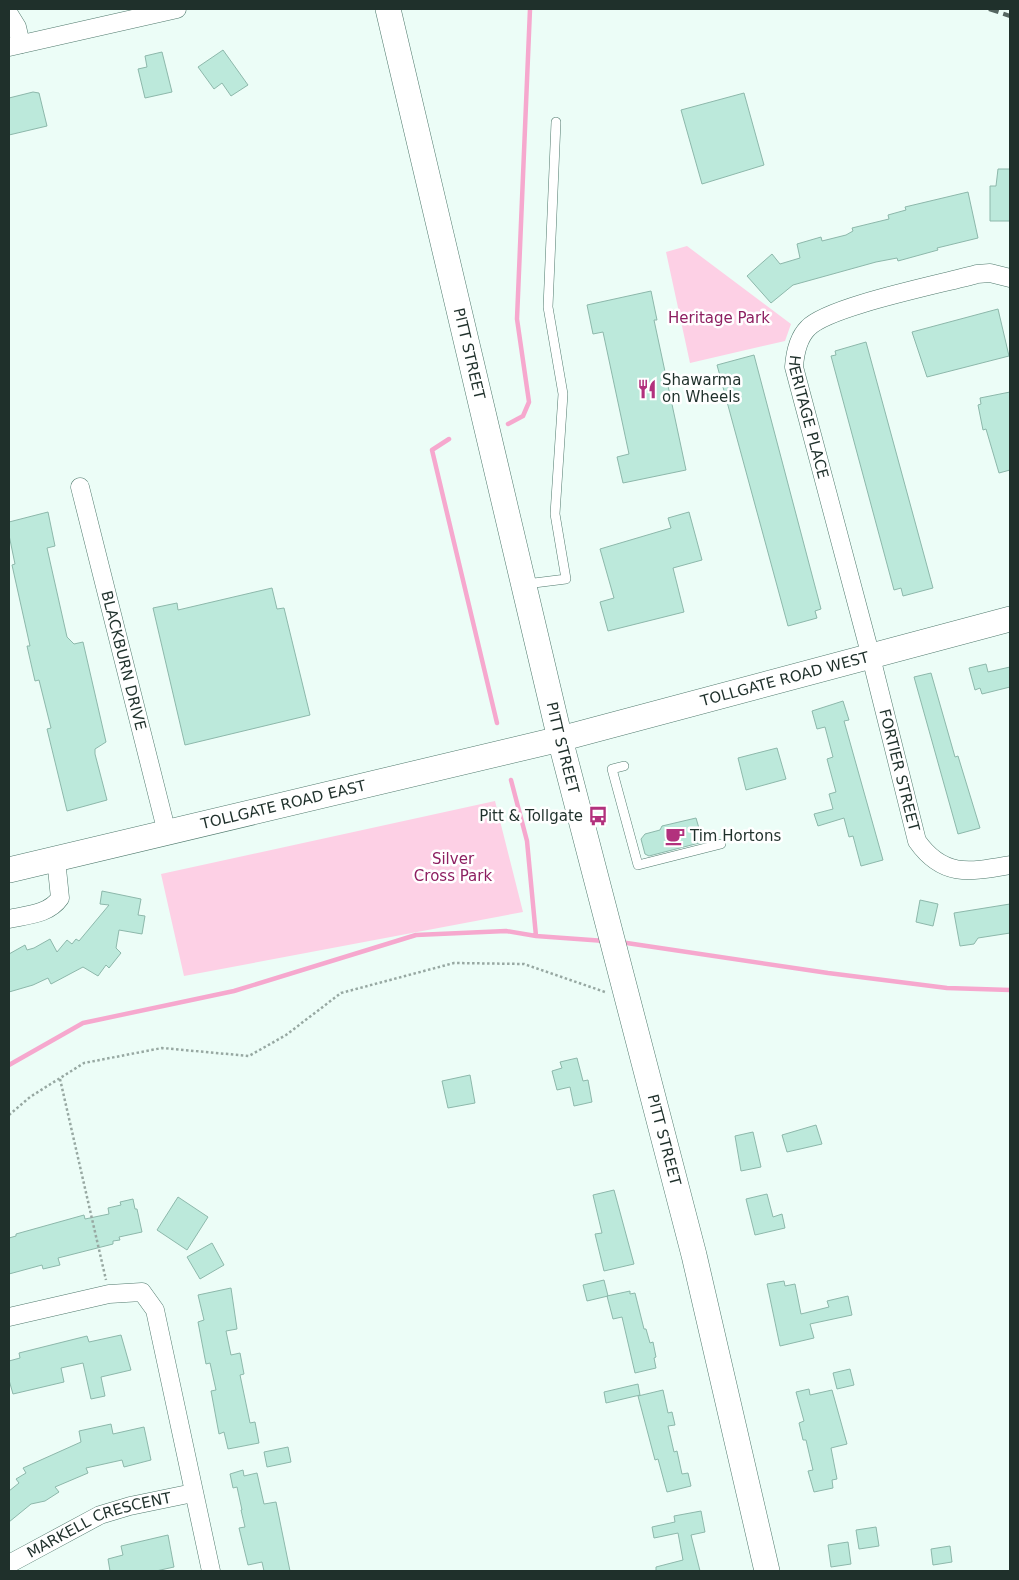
<svg xmlns="http://www.w3.org/2000/svg" width="1019" height="1580" font-family="'DejaVu Sans',sans-serif">
  <style>
    .green { fill: #fdd0e5 }
    .lines { fill: none; stroke-linecap: round; stroke-linejoin: round }
    .stream { stroke: #f6a8ce; stroke-width: 4.5 }
    .building { fill: #bce9db; stroke: #8db8ab }
    .lane-casing { stroke: #517a6e; stroke-width: 10 }
    .street-casing { stroke: #517a6e; stroke-width: 19 }
    .secondary-casing { stroke: #517a6e; stroke-width: 26 }
    .path { stroke: #97a8a2; stroke-width: 2.5; stroke-dasharray: 2.5 2.5; stroke-linecap: butt }
    .lane { stroke: #fff; stroke-width: 9 }
    .street { stroke: #fff; stroke-width: 18 }
    .secondary { stroke: #fff; stroke-width: 25 }
    .rail { stroke: #556661; stroke-width: 4; stroke-dasharray: 10 5; stroke-linecap: butt }
    .labels { text-anchor: middle; dominant-baseline: central; stroke-width: 5; stroke-linejoin: round; paint-order: stroke }
    .park-label { font-size: 15px; fill: #8d1f61; stroke: #fff }
    .street-label { font-size: 15px; fill: #1f302b; stroke: #fff }
    .poi-label { font-size: 15px; fill: #1f302b; stroke: #fff; text-anchor: start }
  </style>
  <rect width="100%" height="100%" fill="#ecfdf7"/>
  <path class="green" d="M687,246l104,78 -6,17 -95,22 -24,-111z
    M495,801l28,111 -339,64 -23,-102z"/>
  <g class="lines">
    <path class="stream" d="M508,424l15,-8 6,-14 -12,-83 13,-310
      M449,439l-17,11 65,273
      M511,780l16,61 9,95
      M620,942l208,31 119,15 63,2
      M9,1065l74,-42 151,-32 182,-56 90,-4 30,5 69,5"/>
  </g>
  <path class="building" d="M223,50l25,35 -17,11 -9,-13 -8,6 -16,-22z
    M162,52l10,40 -27,6 -7,-29 9,-2 -2,-11z
    M33,92l6,1 8,33 -38,9v-37z
    M744,93l20,72 -62,19 -21,-74z
    M998,169h12v52h-20v-35h6z
    M968,192l10,46 -41,10 1,2 -40,11 -1,-3 -21,4 -83,23 -22,18 -24,-27 25,-22 8,10 20,-6 -3,-14 24,-7 1,4 24,-6 7,-4 -1,-3 37,-9 -1,-4 18,-5 -1,-3z
    M651,291l6,29h-3l32,150 -63,13 -6,-26 12,-3 -26,-122 -10,2 -6,-29z
    M998,309l11,47 -82,21 -15,-45z
    M866,342l67,246 -30,8 -2,-8 -7,2 -63,-234 5,-1 -1,-4z
    M754,355l67,254 -6,2 2,7 -29,8 -71,-261z
    M1010,392v78l-11,3 -13,-44 -3,1 -5,-25 3,-1 -1,-6z
    M48,512l7,34 -8,2 20,89 7,7 9,-2 23,100 -11,7v5l12,46 -40,11 -20,-82 4,-1 -12,-48 -4,1 -8,-35h3l-18,-81 3,-1 -6,-29v-13z
    M689,512l13,48 -29,8 11,44 -76,19 -8,-29 14,-4 -14,-49 71,-21 -3,-10z
    M272,588l5,21 7,-1 26,107 -125,30 -32,-137 24,-5 1,7z
    M986,664l2,8 22,-5v20l-28,7 -2,-6 -5,2 -6,-22z
    M931,673l24,84 3,-1 22,72 -22,6 -44,-157z
    M843,701l6,19 -5,1 39,139 -22,6 -8,-30 -4,1 -5,-19 -26,8 -4,-12 19,-5 -4,-15 7,-2 -9,-33 6,-2 -8,-30 -8,2 -5,-18z
    M777,748l9,31 -40,11 -8,-32z
    M696,818l7,24 -54,14 -4,-2 -4,-15 4,-5 15,-4 2,-4z
    M102,891l39,8 -3,16 7,1 -3,18 -23,-4 -3,18 5,5 -12,15 -3,-3 -8,11 -15,-9 -32,17 -3,-6 -15,7 -24,7v-38l16,-9 2,5 7,-2 16,-9 7,13 10,-12 5,4 4,-5 3,2 30,-36 -9,-1z
    M920,900l18,4 -5,22 -17,-4z
    M1010,904v29l-32,5 -4,6 -14,2 -6,-33z
    M577,1058l6,23 5,-1 4,22 -18,4 -4,-19 -13,3 -5,-19 10,-3 -2,-6z
    M470,1075l5,28 -27,5 -6,-27z
    M816,1125l6,19 -35,8 -5,-17z
    M753,1132l8,35 -20,4 -6,-35z
    M614,1190l20,74 -30,7 -9,-37 7,-1 -9,-38z
    M767,1194l6,23 9,-3 3,14 -30,7 -9,-36z
    M178,1197l30,20 -21,33 -30,-20z
    M133,1199l2,10h2l5,23 -23,5 1,3 -7,1v3l-55,14 2,7 -17,4 -1,-4 -33,9v-36l7,-2v-2l68,-19 1,4 24,-5 -1,-6 13,-3 -1,-3z
    M212,1243l12,22 -24,14 -13,-22z
    M604,1280l4,16 -21,5 -4,-16z
    M784,1281l1,5 10,-2 6,30 28,-7 -2,-6 21,-5 4,19 -42,9 4,14 -34,8 -13,-62z
    M231,1288l6,41 -11,2 5,24 9,-2 4,21 -4,1 10,48 5,-1 4,21 -31,6 -4,-17 -5,2 -8,-43 5,-1 -6,-27 -4,1 -8,-42 6,-2 -6,-25z
    M630,1291v3l5,-1 9,36h2l4,14 3,-1 3,15 -2,1 2,10 -21,5 -13,-56 -9,2 -6,-23z
    M121,1335l10,35 -30,7 4,19 -14,3 -8,-36 -22,5 3,14 -51,12 -4,-14v-19l11,-3 -1,-5 68,-17 2,6z
    M850,1369l4,16 -17,4 -4,-16z
    M638,1384l2,11 -34,8 -2,-11z
    M809,1389l1,6 22,-5 15,54 -16,4 6,31 -5,1 1,8 -19,4 -6,-21 5,-1 -7,-30h-3l-4,-17 5,-2 -8,-29z
    M663,1390l5,23 4,-1 3,13 -7,1 6,26 3,-1 5,23 6,-1 3,13 -24,6 -9,-33 -3,1 -17,-64z
    M111,1424l2,10 31,-7 7,33 -27,7 -2,-7 -36,8 2,5 -33,14 4,5 -14,9 -14,3 -22,18v-31l10,-8 -3,-4 10,-6 -3,-5 58,-26 -2,-11z
    M288,1447l3,15 -24,5 -3,-15z
    M243,1470l1,6 13,-3 7,31 12,-2 14,69h-26l-2,-9 -14,3 -9,-37 6,-1 -4,-17h1l-5,-23 -4,1 -3,-14z
    M701,1511l4,21 -14,3 9,36h-44v-4l27,-7 -5,-27 -24,5 -2,-11 23,-5 -1,-6z
    M876,1527l3,19 -20,3 -3,-19z
    M168,1535l6,32 -18,4h-46l-2,-12 15,-4 -2,-9z
    M848,1542l3,22 -20,3 -3,-22z
    M950,1546l2,16 -19,3 -2,-16z"/>
  <g class="lines">
    <defs>
      <path id="lane" d="M526,584l40,-5 -11,-65 8,-120 -15,-87 8,-185
        M624,766l-12,3 26,96 83,-21"/>
      <g id="street">
        <path d="M9,14l8,13 4,17"/>
        <path d="M9,47l168,-38"/>
        <path id="s1" d="M1010,278l-20,-5 -13,1c-35,10 -148,32 -169,54 -10,10 -13,25 -14,39l77,290 46,184c26,37 53,31 93,24"/>
        <path id="s2" d="M80,487l87,346"/>
        <path d="M9,919c19,-4 40,-5 51,-21l-4,-39"/>
        <path d="M9,1317l100,-23 33,-2 13,18 56,261"/>
        <path id="s3" d="M9,1564l91,-49 30,-9 63,-13"/>
      </g>
      <g id="secondary">
        <path id="s4" d="M388,9l172,730 134,516 73,316"/>
        <path id="s5" d="M9,870l551,-131 450,-120"/>
      </g>
    </defs>
    <use href="#lane" class="lane-casing"/>
    <use href="#street" class="street-casing"/>
    <use href="#secondary" class="secondary-casing"/>
    <path class="path" d="M60,1079l46,201
      M9,1115l21,-18 54,-34 78,-15 87,8 37,-21 55,-42 113,-30 70,1 81,28"/>
    <use href="#lane" class="lane"/>
    <use href="#street" class="street"/>
    <use href="#secondary" class="secondary"/>
    <path class="rail" d="M989,9l21,7"/>
  </g>
  <defs>
    <symbol id="restaurant-bare" viewBox="-9 -9 18 18"><path d="M-5-6h1v4h1v-4h1v4h1v-4h1v5L-1.5 .5V6h-2V.5L-5-1ZM5-6V6H3V1.5H1.5Q1.5-4 5-6Z" fill="#b2317d" stroke="#fff" stroke-width="2.5" paint-order="stroke"/></symbol>
    <symbol id="bus-bare" viewBox="-9 -9 18 18"><path d="M-5-6H5V4H4V6H2V4H-2V6H-4V4H-5ZM-3.5-4V0h7V-4ZM-3.5 1.2v1.5H-2V1.2ZM2 1.2v1.5H3.5V1.2Z" fill="#b2317d" stroke="#fff" stroke-width="2.5" paint-order="stroke"/></symbol>
    <symbol id="cafe-bare" viewBox="-9 -9 18 18"><path d="M-5.5-4.5H6V0H3Q3 3.5 0 3.5H-2.5Q-5.5 3.5-5.5 0ZM3-3.2v2h1.7v-2ZM-6 4.5H4V6H-6Z" fill="#b2317d" stroke="#fff" stroke-width="2.5" paint-order="stroke"/></symbol>
  </defs>
  <g fill-rule="evenodd">
    <use href="#restaurant-bare" x="633" y="375" width="28" height="28"/>
    <use href="#bus-bare" x="584" y="802" width="28" height="28"/>
    <use href="#cafe-bare" x="661" y="822" width="28" height="28"/>
  </g>
  <g class="labels">
    <g class="park-label">
      <text x="719" y="318">Heritage Park</text>
      <text x="453" y="859">Silver<tspan x="453" dy="17">Cross Park</tspan></text>
    </g>
    <g class="street-label">
      <text stroke="none"><textPath href="#s4" startOffset="354">PITT STREET</textPath></text>
      <text stroke="none"><textPath href="#s1" startOffset="306">HERITAGE PLACE</textPath></text>
      <text stroke="none"><textPath href="#s2" startOffset="179">BLACKBURN DRIVE</textPath></text>
      <text stroke="none"><textPath href="#s5" startOffset="799">TOLLGATE ROAD WEST</textPath></text>
      <text stroke="none"><textPath href="#s4" startOffset="759">PITT STREET</textPath></text>
      <text stroke="none"><textPath href="#s1" startOffset="671">FORTIER STREET</textPath></text>
      <text stroke="none"><textPath href="#s5" startOffset="282">TOLLGATE ROAD EAST</textPath></text>
      <text stroke="none"><textPath href="#s4" startOffset="1164">PITT STREET</textPath></text>
      <text stroke="none"><textPath href="#s3" startOffset="99">MARKELL CRESCENT</textPath></text>
    </g>
    <g class="poi-label">
      <text x="662" y="380">Shawarma<tspan x="662" dy="17">on Wheels</tspan></text>
      <text x="583" y="816" text-anchor="end">Pitt &amp; Tollgate</text>
      <text x="690" y="836">Tim Hortons</text>
    </g>
  </g>
  <rect width="1019" height="1580" fill="none" stroke="#1f302b" stroke-width="20"/>
</svg>
